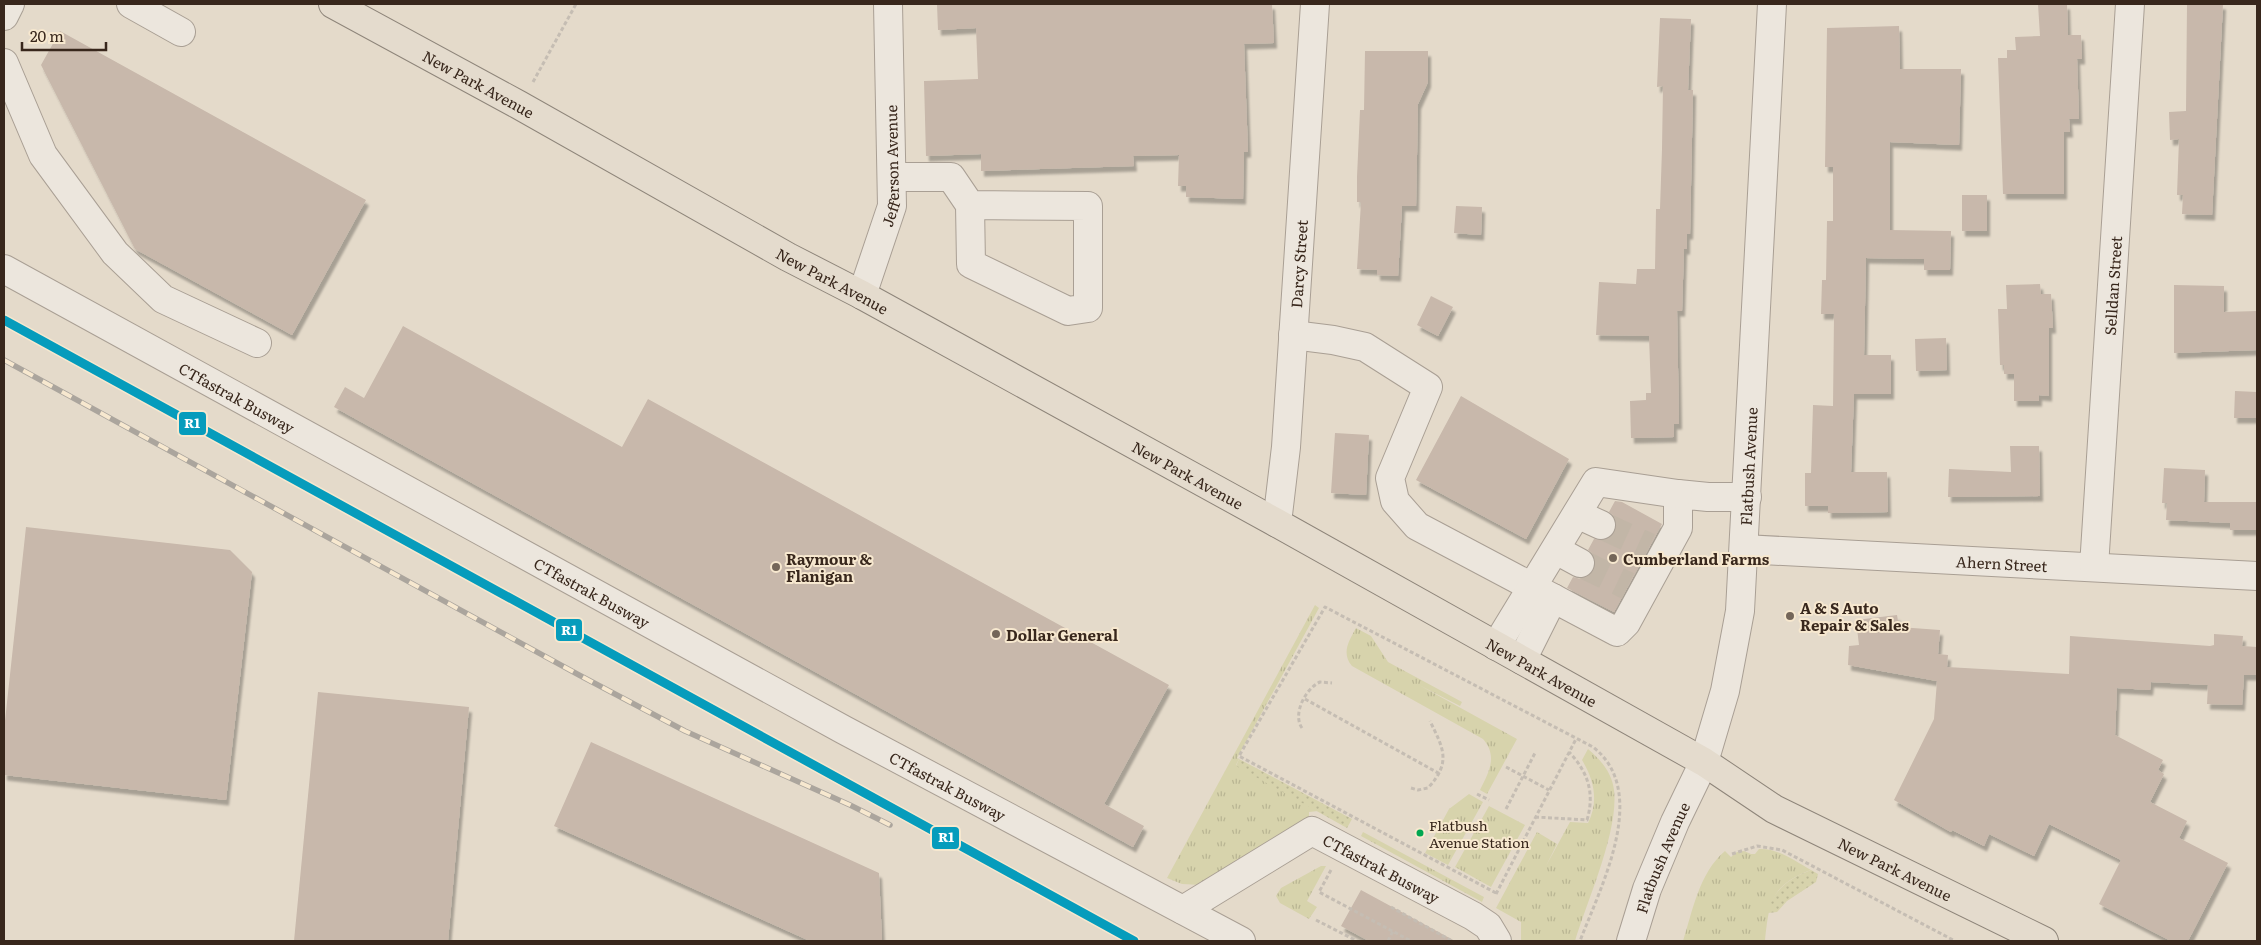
<svg xmlns="http://www.w3.org/2000/svg" width="2261" height="945" font-family="Literata,serif">
  <style>
    .grass { fill: url(#grass-tufts) }
    .park { fill: url(#park-dots) }
    .building { fill: #c8b8ab; filter: url(#shadow) }
    .lines { fill: none; stroke-linecap: round; stroke-linejoin: round }
    .minor-tunnel { stroke: #c2b6a7; stroke-width: 28; stroke-dasharray: 28 14; stroke-linecap: butt }
    .minor-casing { stroke: #a99f94; stroke-width: 30 }
    .major-casing { stroke: #8e857a; stroke-width: 30 }
    .path { stroke: #c5bdb3; stroke-width: 3; stroke-dasharray: 4 2.5; stroke-linecap: butt }
    .minor { stroke: #ece6dd; stroke-width: 28 }
    .major { stroke: #e4dbcd; stroke-width: 28 }
    .rail-casing { stroke: #aba59d; stroke-width: 5.5 }
    .rail { stroke: #f7e8cf; stroke-width: 4; stroke-dasharray: 11; stroke-linecap: butt }
    .rail-1-casing { stroke: #f7e8cf; stroke-width: 12 }
    .rail-1 { stroke: #069cbc; stroke-width: 9 }
    .poi-dot { fill: #746659; stroke: #f7e8cf; stroke-width: 2 }
    .bus-dot { fill: #00a651; stroke: #f7e8cf; stroke-width: 2 }
    .labels { text-anchor: middle; dominant-baseline: central; stroke-width: 4; stroke-linejoin: round; paint-order: stroke }
    .bus-label { font-size: 14px; fill: #38271c; stroke: #f7e8cf; text-anchor: start }
    .street-label { font-size: 15px; fill: #38271c; stroke: #f7e8cf }
    .poi-label { font-size: 15px; font-weight: bold; fill: #38271c; stroke: #f7e8cf; text-anchor: start }
    .line-badge { stroke: #f7e8cf; stroke-width: 2 }
    .badge-label { font-size: 14px; text-anchor: middle; font-weight: bold; fill: #fff }
  </style>
  <defs>
    <pattern id="grass-tufts" width="24" height="20" patternUnits="userSpaceOnUse" patternTransform="scale(1.25)"><rect width="24" height="20" fill="#d7d3ac"/><path d="M3 7l-1-3M5 7V3M7 7l1-3M15 17l-1-3M17 17v-4M19 17l1-3" fill="none" stroke="#b9b593"/></pattern>
    <pattern id="park-dots" width="8" height="8" patternUnits="userSpaceOnUse" patternTransform="scale(1.25)"><rect width="8" height="8" fill="#d7d3ac"/><path d="M2 2h.1M6 6h.1" fill="none" stroke="#b9b593" stroke-width="1.8" stroke-linecap="round"/></pattern>
    <filter id="shadow"><feDropShadow dx="3" dy="5.5" stdDeviation="1" flood-color="#0004"/></filter>
  </defs>
  <rect width="100%" height="100%" fill="#e4daca"/>
  <path class="grass" d="M1315,605l4,3 -82,150 2,1 -3,6 82,46 -9,1v5l-108,68 -19,-1 -15,-6z
    M1356,628l15,8 17,26 74,40 -2,4 -41,-21 98,54 -30,55 -7,-4c9,-18 18,-34 3,-51l-131,-73c-11,-13 -3,-25 4,-38z
    M1588,749c13,11 24,24 26,41 5,41 -27,111 -39,151h-54v-19l-25,-14 41,-76 20,12 -11,22 24,-44 18,1c11,-22 6,-43 -6,-63z
    M1469,794l14,8 -35,63 -23,-12 24,-44z
    M1489,806l36,19 -34,62 -36,-20z
    M1363,832l121,65 -2,5 -121,-66z
    M1759,849c19,-1 36,12 52,21 -40,15 -42,32 -46,71h-82c10,-31 16,-68 42,-90l6,6 6,-5 7,-1 7,3h4z
    M1321,866h5l-19,35 10,6 -8,12 -29,-16 -4,-7 5,-8z"/>
  <path class="park" d="M1239,759l113,60 -5,9 -111,-62z
    M1811,870l7,4 -2,8 -29,19 -10,11 -9,1c4,-23 22,-35 43,-43z"/>
  <path class="building" d="M937,4h335l2,39 -30,1 4,108h-4l-1,47 -57,-2v-11h-8l1,-31 -46,1 1,10 -153,5v-17l-55,2 -2,-75 54,-2 -2,-51 -38,2z
    M2038,4h29l1,31h13l1,24h-5l2,60h-10l1,13h-6v62h-61l-5,-136h9v-8h9l-1,-13 25,-1z
    M2187,4h36l-11,211 -30,-1 1,-19h-6l2,-56 -9,1 -1,-28 17,-1z
    M1660,18l31,1 -3,71h5l-3,144h-3v15h-3l-2,62h-5l2,113h-5v13l-43,1 -1,-37 16,-1v-7h5l-2,-57 -53,-1 3,-53 37,2 1,-15h18l1,-60h4l2,-60 1,-63 -6,1z
    M1899,26l1,43h61l-2,76 -69,-3v88l61,1 -1,39h-26v-11l-58,-1 -2,97h27v39h-37l-3,78h36l1,40 -60,1v-7h-23v-33h6l2,-68 20,1 1,-92h-13l1,-34h4l1,-59h6v-54h-8l2,-139z
    M60,31l306,169 -74,135 -157,-86 -94,-184z
    M1365,51h63v31l-10,22 -2,102h-14l-4,70 -21,-1v-5l-20,-1 4,-67h-4v-25l3,-67h4z
    M1962,195h25v36h-25z
    M1456,206l26,1 -1,28 -27,-2z
    M2040,284l1,10h10l2,34h-4v68l-10,-1v6h-25v-27h-10v-9h-4l-2,-56h9l-1,-24z
    M2174,285l50,1v26l33,-1v39l-83,3z
    M1431,296l22,11 -15,29 -21,-11z
    M403,326l219,121 26,-48 521,286 -65,119 40,22 -11,21 -799,-440 11,-20 19,11z
    M1946,338l1,32 -31,1 -1,-32z
    M2235,391l22,1v26h-23z
    M1461,396l108,63 -43,80 -110,-59z
    M1335,433l34,2 -3,60 -35,-2z
    M2010,446h29l1,50 -92,1 1,-28 62,3z
    M2164,468l41,2 -1,32h52v28h-26v-7l-64,-3 1,-17h-5z
    M1615,501l7,1 40,22 -48,88 -47,-24 6,-11 8,2 8,-3 4,-5 3,-9 -3,-8 -5,-4 6,-11 9,1 7,-2 5,-6 1,-9 -2,-7 -5,-4z
    M26,527l204,23 22,22 -26,228 -222,-25v-45z
    M1897,615l2,12 41,3 -2,24 10,1 -1,12 122,7 1,-38 140,10 4,-1v-11l29,2 -1,10 15,1v28h-13l-2,30 -35,-1 1,-19 -57,-3 -1,8 -33,-2 -2,47 48,25 -5,10 6,4 -14,28 37,19 -8,17 49,25 -40,78h-17l-72,-37 22,-44 -72,-36 -15,32 -45,-22 -5,12 -32,-16 -1,2 -57,-32 40,-81 3,-38 -89,-16 1,-19 10,-1 -3,-25z
    M318,692l151,15 -21,234h-154z
    M591,742l288,131 3,68h-72l-256,-115z
    M1361,890l94,51h-86l-28,-15z"/>
  <g class="lines">
    <path class="minor-tunnel" d="M1601,525l48,22
      M1580,563l48,23"/>
    <defs>
      <g id="minor">
        <path d="M131,4l50,28"/>
        <path d="M4,16l6,-12"/>
        <path d="M4,63l39,92 72,98 48,46 94,44"/>
        <path d="M892,177h59l19,28 118,1v102l-20,3 -97,-47 -1,-59"/>
        <path id="s1" d="M4,269l840,461 397,211"/>
        <path id="s2" d="M862,295l30,-89 -4,-202"/>
        <path d="M1293,335l40,5 32,7 63,40 -38,91 5,23 22,25 200,106 9,-9 52,-95v-34l30,3h39"/>
        <path d="M1577,514l24,11"/>
        <path id="s3" d="M1277,523l9,-76 29,-443"/>
        <path id="s4" d="M1744,549l513,27"/>
        <path d="M1556,550l24,13"/>
        <path id="s5" d="M2094,567l36,-563"/>
        <path d="M1496,646l100,-164 82,12"/>
        <path d="M1522,660l31,-62"/>
        <path id="s6" d="M1183,910l129,-79 161,85 15,10 9,15"/>
        <path id="s7" d="M1631,941l16,-52 28,-67 29,-60 21,-71 15,-80 32,-607"/>
      </g>
      <g id="major">
        <path id="s8" d="M333,4l186,101 269,152 74,38 415,228 427,239 70,47 270,132"/>
      </g>
    </defs>
    <use href="#minor" class="minor-casing"/>
    <use href="#major" class="major-casing"/>
    <path class="path" d="M533,82l43,-78
      M1305,699l135,75
      M1302,728c-10,-14 4,-40 18,-46l12,1
      M1506,767l43,23
      M1411,788l7,2 10,-2c24,-26 15,-40 2,-67
      M1477,794l12,6
      M1506,809l29,-56
      M1535,817l52,3c8,-27 1,-48 -18,-68
      M1732,854l25,-8 25,4 173,91
      M1331,870l-12,22 92,49
      M1496,893l-257,-137 86,-149 268,140c58,45 7,141 -13,194
      M1496,894l80,-155
      M1391,907l61,34
      M1316,920l41,21
      M1388,941l5,-10"/>
    <use href="#minor" class="minor"/>
    <use href="#major" class="major"/>
    <defs>
      <path id="rail" d="M4,360l575,315 106,56 165,74 40,20"/>
    </defs>
    <use href="#rail" class="rail-casing"/>
    <use href="#rail" class="rail"/>
    <defs>
      <path id="rail-1" d="M4,320l1130,621"/>
    </defs>
    <use href="#rail-1" class="rail-1-casing"/>
    <use href="#rail-1" class="rail-1"/>
  </g>
  <g class="poi-dot">
    <circle cx="1613" cy="558" r="5"/>
    <circle cx="776" cy="567" r="5"/>
    <circle cx="1790" cy="616" r="5"/>
    <circle cx="996" cy="634" r="5"/>
  </g>
  <circle class="bus-dot" cx="1420" cy="833" r="4.5"/>
  <g class="labels">
    <g class="bus-label">
      <text x="1429" y="825">Flatbush<tspan x="1429" dy="17">Avenue Station</tspan></text>
    </g>
    <g class="street-label">
      <text stroke="none"><textPath href="#s8" startOffset="166">New Park Avenue</textPath></text>
      <text stroke="none"><textPath href="#s2" startOffset="134">Jefferson Avenue</textPath></text>
      <text stroke="none"><textPath href="#s3" startOffset="260">Darcy Street</textPath></text>
      <text stroke="none"><textPath href="#s8" startOffset="571">New Park Avenue</textPath></text>
      <text stroke="none"><textPath href="#s5" startOffset="282">Selldan Street</textPath></text>
      <text stroke="none"><textPath href="#s1" startOffset="266">CTfastrak Busway</textPath></text>
      <text stroke="none"><textPath href="#s7" startOffset="494">Flatbush Avenue</textPath></text>
      <text stroke="none"><textPath href="#s8" startOffset="976">New Park Avenue</textPath></text>
      <text stroke="none"><textPath href="#s4" startOffset="258">Ahern Street</textPath></text>
      <text stroke="none"><textPath href="#s1" startOffset="671">CTfastrak Busway</textPath></text>
      <text stroke="none"><textPath href="#s8" startOffset="1381">New Park Avenue</textPath></text>
      <text stroke="none"><textPath href="#s1" startOffset="1076">CTfastrak Busway</textPath></text>
      <text stroke="none"><textPath href="#s7" startOffset="89">Flatbush Avenue</textPath></text>
      <text stroke="none"><textPath href="#s6" startOffset="230">CTfastrak Busway</textPath></text>
      <text stroke="none"><textPath href="#s8" startOffset="1786">New Park Avenue</textPath></text>
    </g>
    <g class="poi-label">
      <text x="786" y="558">Raymour &amp;<tspan x="786" dy="17">Flanigan</tspan></text>
      <text x="1623" y="558">Cumberland Farms</text>
      <text x="1800" y="607">A &amp; S Auto<tspan x="1800" dy="17">Repair &amp; Sales</tspan></text>
      <text x="1006" y="634">Dollar General</text>
    </g>
  </g>
  <g class="line-badge">
    <rect x="178" y="411" width="29" height="25" rx="5" fill="#069cbc"/>
    <rect x="555" y="618" width="28" height="24" rx="5" fill="#069cbc"/>
    <rect x="931" y="826" width="29" height="24" rx="5" fill="#069cbc"/>
  </g>
  <g class="badge-label">
    <text x="192" y="428">R1</text>
    <text x="569" y="635">R1</text>
    <text x="946" y="842">R1</text>
  </g>
  <rect width="2261" height="945" fill="none" stroke="#38271c" stroke-width="10"/>
  <path d="M22 42v8h84v-8" fill="none" stroke="#38271c" stroke-width="2.5"/>
  <text x="30" y="42" font-size="15" fill="#38271c" stroke="#f7e8cf" stroke-width="4" paint-order="stroke">20 m</text>
</svg>
